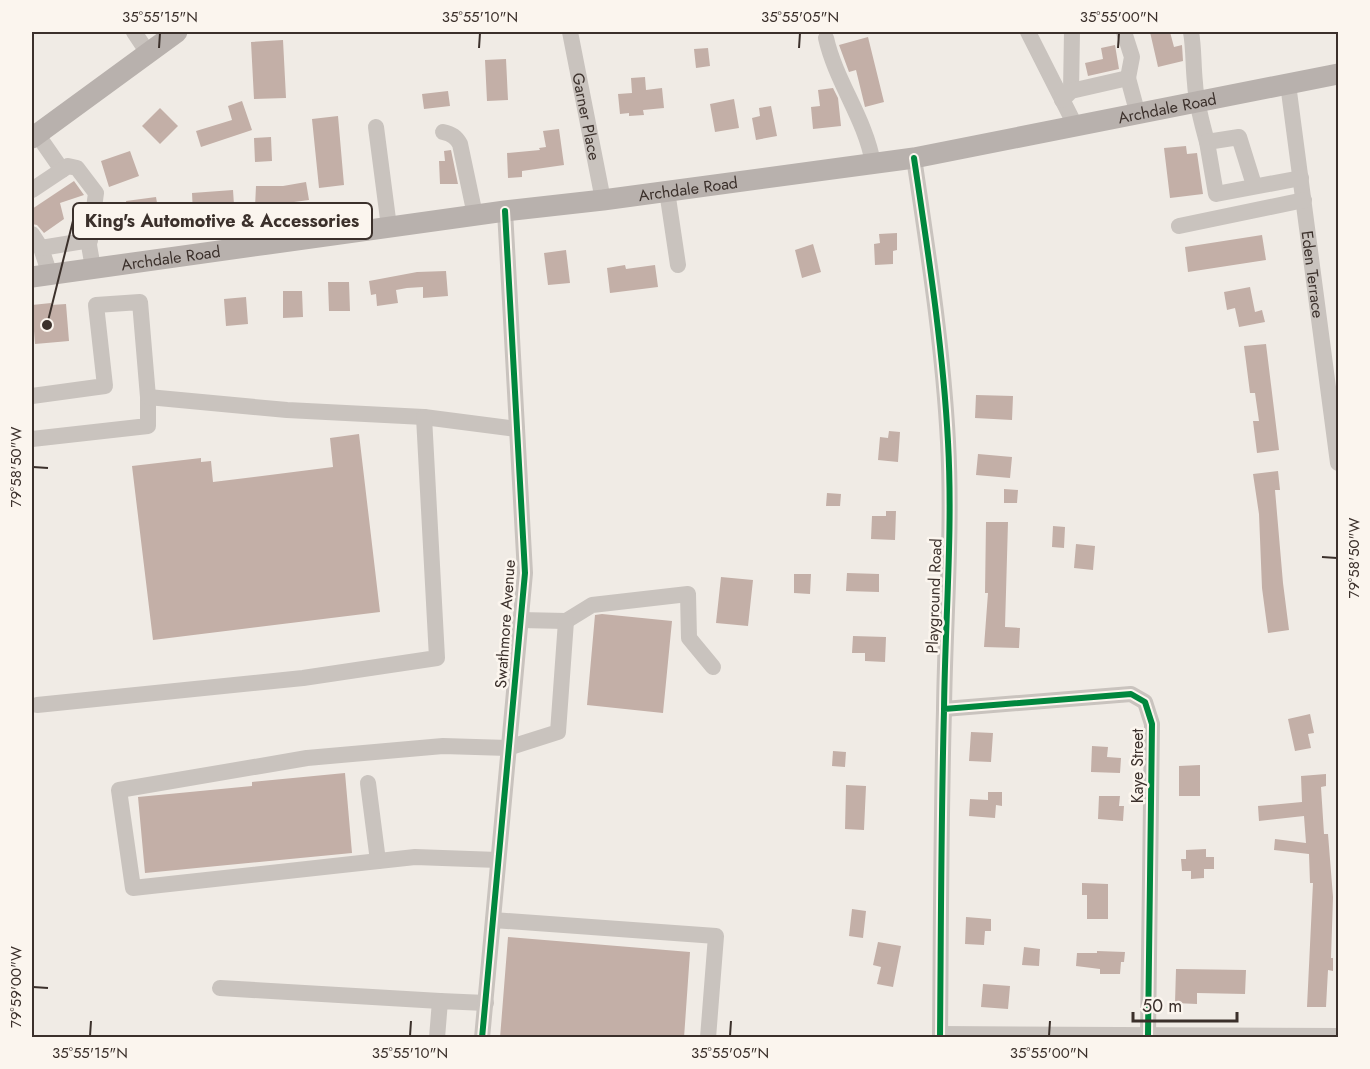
<svg xmlns="http://www.w3.org/2000/svg" width="1370" height="1069" font-family="Jost,sans-serif">
  <style>
    .building { fill: #c3afa7 }
    .lines { fill: none; stroke-linecap: round; stroke-linejoin: round }
    .minor { stroke: #c9c3be; stroke-width: 16 }
    .major { stroke: #b8b1ad; stroke-width: 21 }
    .cycleway-casing { stroke: #fbf5ee; stroke-width: 10 }
    .cycleway { stroke: #00873e; stroke-width: 6 }
    .ticks { fill: none; stroke: #3b302b; stroke-width: 2 }
    .labels { text-anchor: middle; dominant-baseline: central; stroke-width: 5; stroke-linejoin: round; paint-order: stroke }
    .street-label { font-size: 16px; fill: #3b302b; stroke: #fbf5ee }
    .leader { fill: none; stroke: #3b302b; stroke-width: 2 }
    .callout-dot { fill: #3b302b; stroke: #fbf5ee; stroke-width: 2 }
    .callout { fill: #fbf5ee; stroke: #3b302b; stroke-width: 2 }
    .callout-label { font-size: 18px; text-anchor: middle; font-weight: bold; fill: #3b302b }
    .neatline { fill: none; stroke: #3b302b; stroke-width: 2 }
    .ticks-label { font-size: 15px; text-anchor: middle; fill: #3b302b }
  </style>
  <rect width="100%" height="100%" fill="#f0ebe5"/>
  <path class="building" d="M1150,32h20l4,15 8,-2 1,16 -25,6z
    M868,37l16,65 -19,5 -9,-37 -7,2 -10,-27z
    M283,40l3,58 -32,1 -3,-57z
    M1115,45l4,24 -31,7 -3,-13 18,-4 -2,-11z
    M708,48l2,18 -14,2 -2,-19z
    M506,59l2,41 -21,1 -2,-41z
    M645,77l1,13 16,-2 2,20 -21,2 1,5 -15,1v-3l-9,1 -2,-20 14,-1 -1,-15z
    M833,88l5,10 3,28 -28,3 -2,-22 9,-1 -2,-16z
    M448,91l2,15 -26,3 -2,-15z
    M734,99l5,29 -24,4 -5,-28z
    M242,101l10,29 -51,17 -5,-16 36,-11 -4,-14z
    M771,106l6,30 -21,4 -4,-22 8,-2 -1,-8z
    M160,108l18,18 -18,18 -18,-18z
    M338,116l6,69 -25,3 -7,-69z
    M559,129l5,36 -42,6v6l-14,1 -1,-25 33,-3 -1,-2 7,-1 -3,-16z
    M271,137l1,24 -17,1 -1,-24z
    M1186,146l1,8 10,-1 6,41 -33,4 -6,-50z
    M451,150l7,34h-18l-1,-23h6l-1,-10z
    M130,151l9,25 -30,11 -8,-26z
    M74,181l10,14 -24,8 4,16 -20,14 -7,-8 -5,-1v-15z
    M306,182l3,18 -30,4v4l-24,-1 1,-21h27z
    M233,190l1,15 -20,1 1,6 -22,2 -1,-21z
    M156,197l5,29 -30,4 -5,-29z
    M897,233v17l-4,1v13l-18,1 -1,-21 6,-1 -1,-9z
    M1262,235l4,25 -78,12 -3,-25z
    M813,244l8,28 -19,6 -7,-28z
    M566,250l4,33 -22,2 -4,-32z
    M625,265l1,4 29,-4 3,22 -48,6 -3,-25z
    M446,271l2,25 -25,2v-11l-16,1 -11,2 2,13 -21,3 -1,-12 -5,1 -2,-14 48,-9z
    M328,282h21l1,29h-21z
    M1250,287l5,25 7,-2 3,12 -26,5 -4,-19 -8,2 -3,-18z
    M283,291h19l1,26 -20,1z
    M246,297l2,27 -22,2 -2,-27z
    M51,303v2l15,-1 3,37 -34,3 -3,-39z
    M1266,344l13,106 -22,3 -4,-32h6l-4,-28h-5l-6,-47z
    M976,395l37,1 -1,24 -37,-2z
    M889,431l11,1 -2,30 -20,-2 2,-23 8,1z
    M359,434l21,178 -227,28 -21,-174 69,-8v4l10,-1 2,21 120,-15 -3,-29z
    M978,454l34,3 -2,21 -34,-3z
    M1278,471l2,19h-5l8,93 6,47 -21,3 -6,-45 -3,-74 -6,-40z
    M1004,489l14,1 -1,13h-13z
    M827,493l14,1 -1,12h-14z
    M886,511h10l-1,29 -24,-1 1,-23h14z
    M986,522h22l-3,105 15,1 -1,20 -35,-1 4,-54h-3z
    M1053,526l12,1 -1,21 -12,-1z
    M1076,544l19,2 -2,24 -19,-2z
    M847,573l32,1v18l-33,-1z
    M794,574h17l-1,20 -16,-1z
    M721,577l32,3 -5,46 -32,-3z
    M602,614l70,7 -9,92 -76,-8 8,-90z
    M853,636l33,1 -1,25 -20,-1v-8h-13z
    M1310,714l4,19 -6,1 3,14 -16,3 -7,-32z
    M971,732l22,1 -2,29 -22,-1z
    M1092,746l16,1 -1,10 14,1 -1,15 -29,-1z
    M833,751l13,1 -1,15 -13,-1z
    M1200,765v31h-21v-30z
    M345,773l7,80 -207,20 -7,-76 114,-11v-4z
    M1326,774v12l-5,1 3,47h4l5,63 -2,61h2v13l-5,-1 -2,37h-19l6,-124h-3l-1,-29 -35,-4 1,-11 31,4 -2,-27 -45,5 -1,-15 44,-4 -1,-26z
    M846,785l20,1 -2,44 -19,-1z
    M988,792h14v14l-6,-1 -1,13 -26,-2 1,-17 18,1z
    M1099,796h21l-1,10h5l-1,15 -25,-2z
    M1206,849v8h8v12h-10v9l-13,1v-8h-9l-1,-12h5v-9z
    M1082,883l26,1v35h-21v-24h-5z
    M852,909l14,2 -3,27 -14,-2z
    M966,917l25,2v12h-6l-1,14 -19,-1z
    M508,937l182,15 -6,86h-184z
    M878,942l23,4 -8,41 -16,-3 4,-17 -8,-2z
    M1024,947l16,2 -1,17 -17,-1z
    M1097,951l28,1 -1,10h-3l-1,12h-20v-5l-24,-3 1,-13h20z
    M1176,969l70,1 -1,24 -48,-1v11l-22,-1z
    M983,984l27,2 -2,23 -27,-2z"/>
  <g class="lines">
    <g class="minor">
      <path d="M134,32l14,21"/>
      <path id="s1" d="M570,32l33,168"/>
      <path d="M1028,32l48,95"/>
      <path d="M1124,32l8,25 -4,21"/>
      <path d="M1191,32c3,17 2,33 4,51 1,20 7,40 12,59"/>
      <path d="M826,38c10,44 39,80 47,125"/>
      <path id="s2" d="M1288,84l50,379"/>
      <path d="M1071,91l1,-59"/>
      <path d="M1062,100l9,-9 57,-13 10,37"/>
      <path d="M376,127l13,100"/>
      <path d="M443,132c9,2 13,5 17,12l15,71"/>
      <path d="M37,134l25,36"/>
      <path d="M914,158c14,94 29,189 34,284 5,89 -3,179 -4,268 -3,109 -3,218 -4,328"/>
      <path d="M1254,185l-15,-48 -32,5 9,52 85,-16"/>
      <path d="M32,190l36,-24 9,2 19,25 -7,52 4,23"/>
      <path d="M667,191l11,74"/>
      <path d="M1179,226l125,-26"/>
      <path d="M32,234l9,14 9,27"/>
      <path d="M41,248l49,-8"/>
      <path d="M32,396l73,-10 -9,-81 44,-3 8,95v29l-116,13"/>
      <path d="M148,397l139,13 137,7 93,12"/>
      <path d="M520,620l46,1 26,-16 96,-11 1,44 24,29"/>
      <path d="M37,705l266,-27 134,-20 -13,-241"/>
      <path d="M944,709l187,-15 14,8 7,22 -4,311"/>
      <path d="M368,783l10,78"/>
      <path d="M498,860l-83,-3 -282,31 -14,-98 188,-32 136,-12 65,2 50,-16 8,-111"/>
      <path d="M493,920l223,16 -8,102"/>
      <path d="M220,988l220,13"/>
      <path d="M940,1034l398,2"/>
      <path d="M437,1038l3,-37 46,2"/>
      <path d="M482,1038l43,-465 -20,-362"/>
    </g>
    <g class="major">
      <path d="M32,138l145,-106"/>
      <path id="s3" d="M32,277l473,-66 98,-11 311,-42 424,-84"/>
    </g>
    <defs>
      <path id="cycleway" d="M914,158c14,94 29,189 34,284 5,89 -3,179 -4,268 -3,109 -3,218 -4,328
        M944,709l187,-15 14,8 7,22 -4,311
        M482,1038l43,-465 -20,-362"/>
    </defs>
    <use href="#cycleway" class="cycleway-casing"/>
    <use href="#cycleway" class="cycleway"/>
  </g>
  <path class="ticks" d="M159,48l1,-15M479,48l1,-15M799,48l1,-15M1118,48l1,-15M33,467l15,1M1322,557l15,1M33,987l15,1M90,1036l1,-15M410,1036l1,-15M730,1036l1,-15M1049,1036l1,-15"/>
  <g class="labels">
    <g class="street-label">
      <text stroke="none"><textPath href="#s3" startOffset="1148">Archdale Road</textPath></text>
      <text stroke="none"><textPath href="#s1" startOffset="86">Garner Place</textPath></text>
      <text stroke="none"><textPath href="#s3" startOffset="662">Archdale Road</textPath></text>
      <text stroke="none"><textPath href="#s3" startOffset="140">Archdale Road</textPath></text>
      <text stroke="none"><textPath href="#s2" startOffset="192">Eden Terrace</textPath></text>
      <text transform="translate(934 596) rotate(-88)">Playground Road</text>
      <text transform="translate(505 624) rotate(-86)">Swathmore Avenue</text>
      <text transform="translate(1137 766) rotate(-90)">Kaye Street</text>
    </g>
  </g>
  <path class="leader" d="M47 325L73 221"/>
  <circle class="callout-dot" cx="47" cy="325" r="6"/>
  <rect class="callout" x="73" y="203" width="299" height="36" rx="6"/>
  <g class="callout-label">
    <text x="222" y="227">King's Automotive &amp; Accessories</text>
  </g>
  <rect width="1370" height="1069" fill="none" stroke="#fbf5ee" stroke-width="66"/>
  <path d="M1133 1012v9h104v-9" fill="none" stroke="#3b302b" stroke-width="3"/>
  <text x="1142" y="1012" font-size="18" fill="#3b302b" stroke="#fbf5ee" stroke-width="4.5" paint-order="stroke">50 m</text>
  <rect x="33" y="33" width="1304" height="1003" class="neatline"/>
  <g class="ticks-label">
    <text x="160" y="22">35°55'15"N</text>
    <text x="480" y="22">35°55'10"N</text>
    <text x="800" y="22">35°55'05"N</text>
    <text x="1119" y="22">35°55'00"N</text>
    <text transform="translate(16 467) rotate(-90)" y="5">79°58'50"W</text>
    <text transform="translate(1354 558) rotate(-90)" y="5">79°58'50"W</text>
    <text transform="translate(16 987) rotate(-90)" y="5">79°59'00"W</text>
    <text x="90" y="1058">35°55'15"N</text>
    <text x="410" y="1058">35°55'10"N</text>
    <text x="730" y="1058">35°55'05"N</text>
    <text x="1049" y="1058">35°55'00"N</text>
  </g>
</svg>
